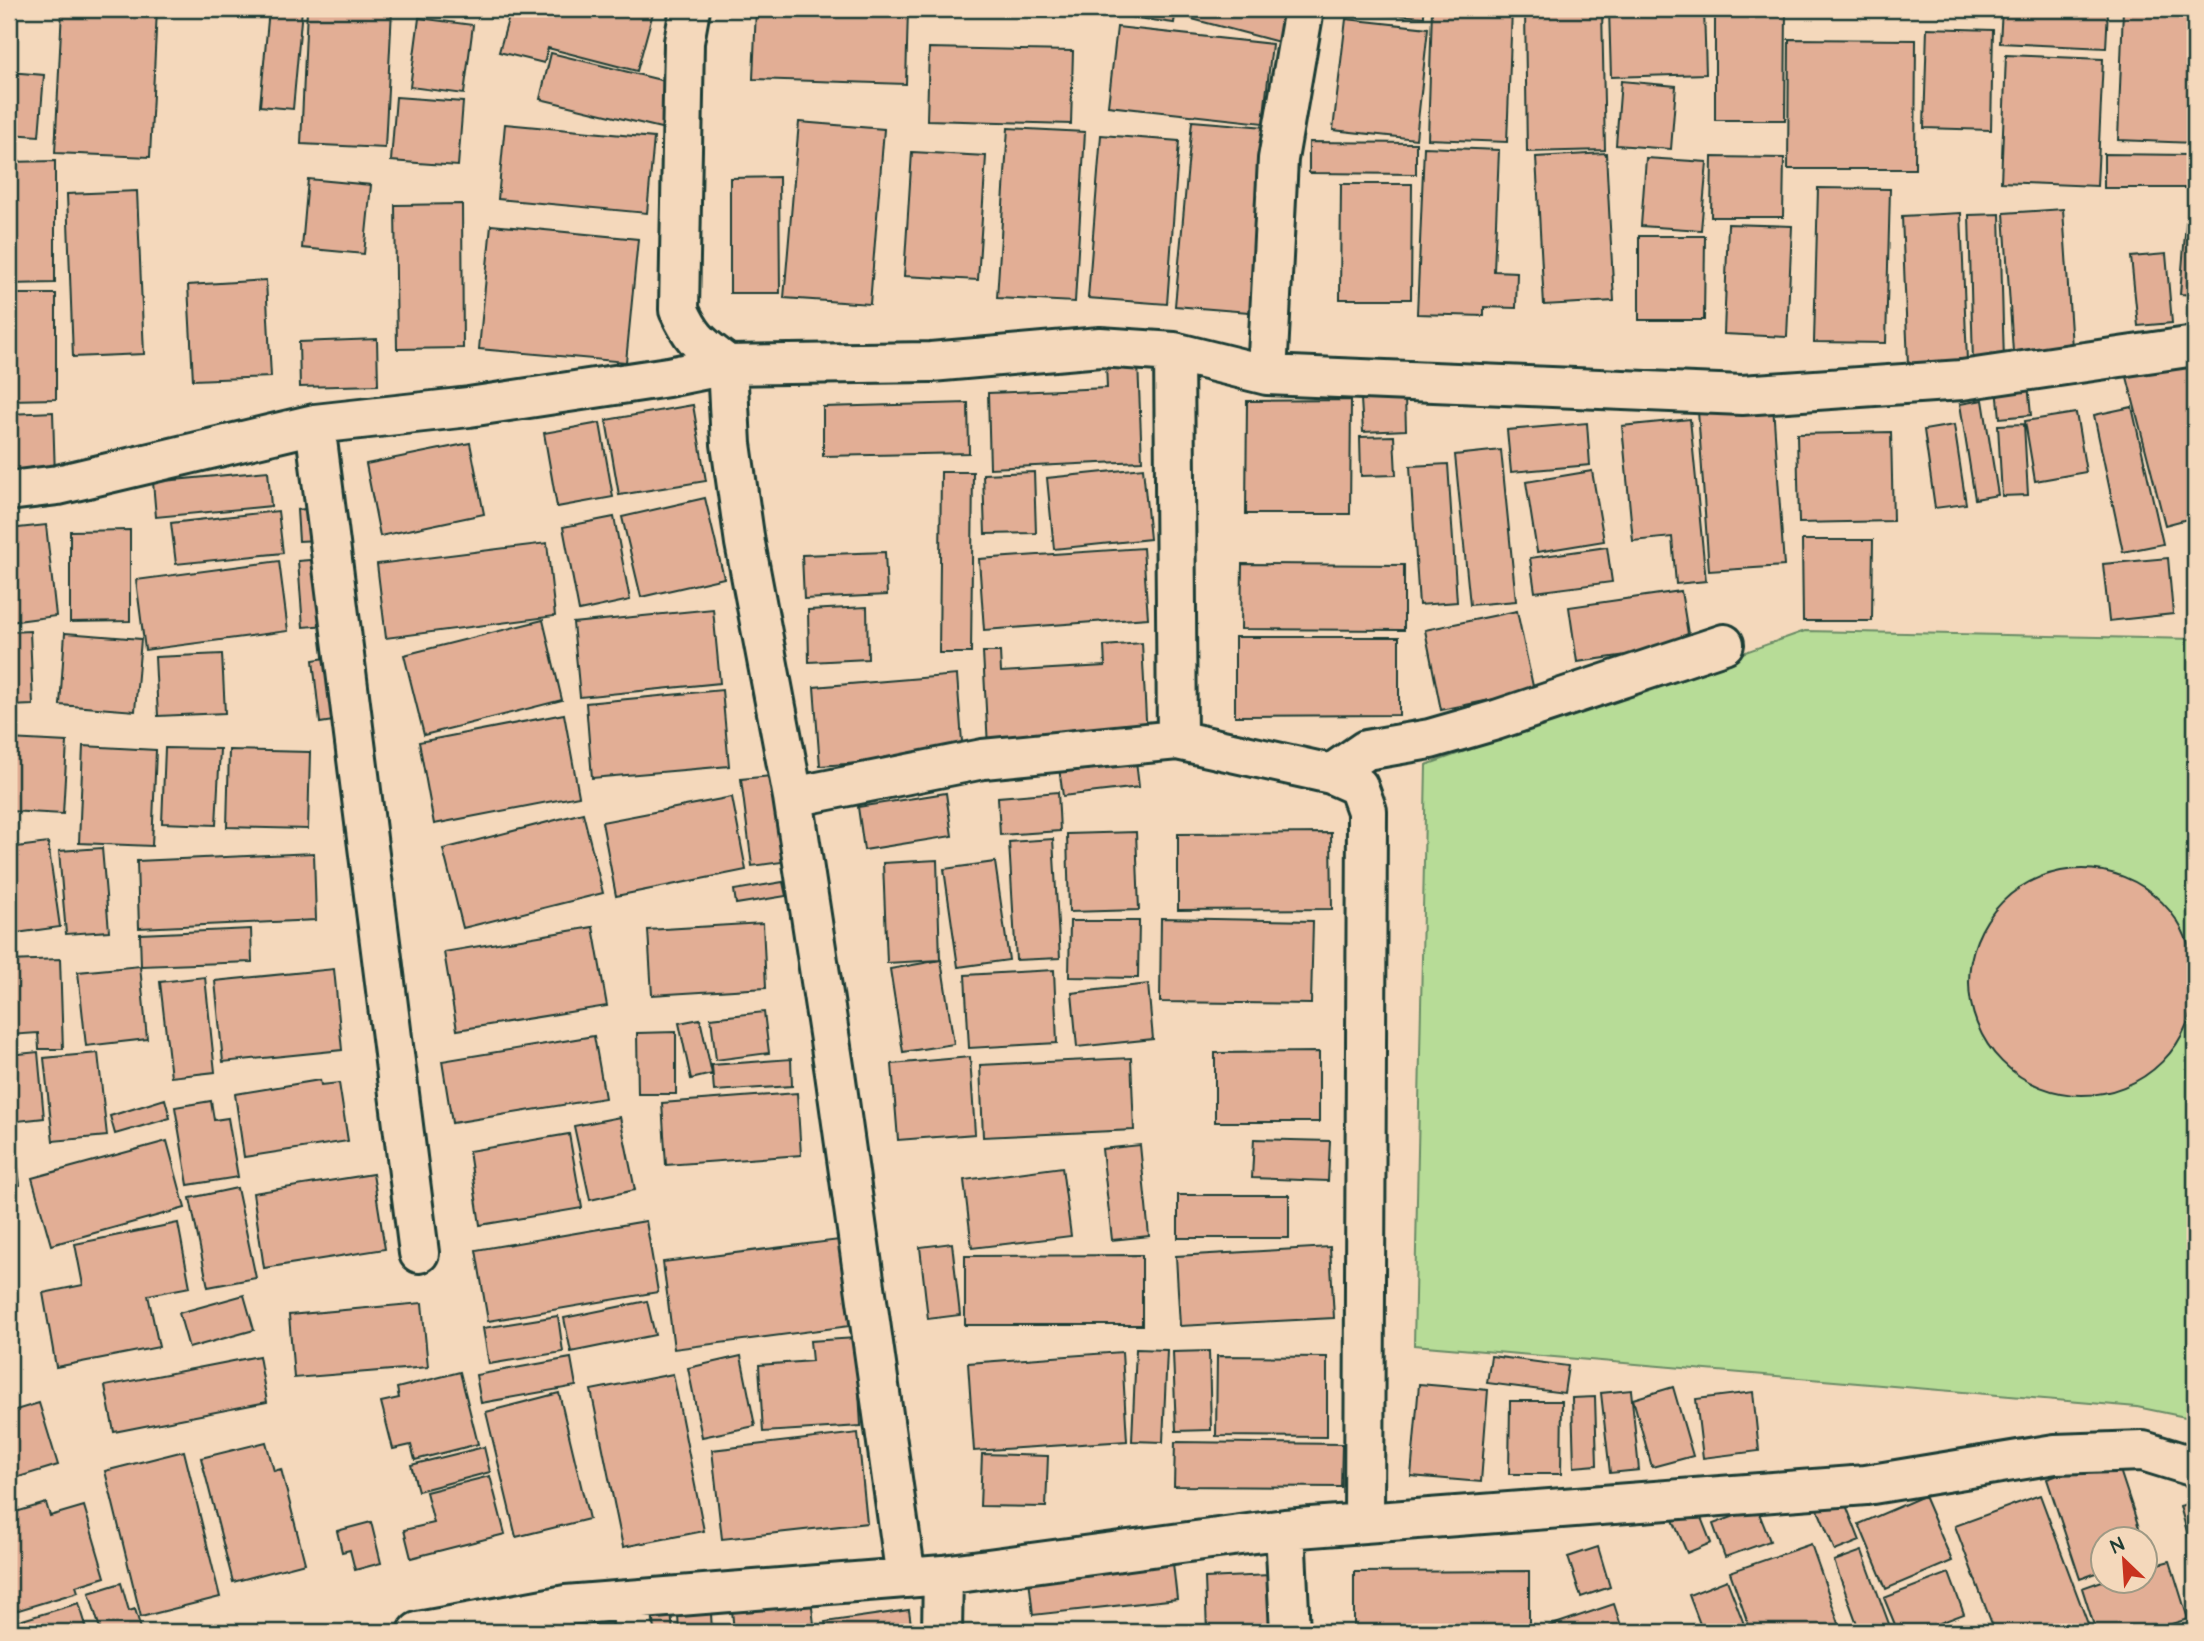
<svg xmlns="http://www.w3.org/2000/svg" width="2204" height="1641" font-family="'Architects Daughter',sans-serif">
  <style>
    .green { fill: #b7dc97; stroke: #6b8c66; stroke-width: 2 }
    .building { fill: #e2ae95; stroke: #1f3d34; stroke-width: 2 }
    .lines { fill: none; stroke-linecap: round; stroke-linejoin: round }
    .minor-casing { stroke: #1f3d34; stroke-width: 44 }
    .minor { stroke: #f4d8bb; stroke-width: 38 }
  </style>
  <rect width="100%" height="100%" fill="#f4d8bb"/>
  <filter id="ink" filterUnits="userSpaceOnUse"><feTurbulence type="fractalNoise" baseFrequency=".0143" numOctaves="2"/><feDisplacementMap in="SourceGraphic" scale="14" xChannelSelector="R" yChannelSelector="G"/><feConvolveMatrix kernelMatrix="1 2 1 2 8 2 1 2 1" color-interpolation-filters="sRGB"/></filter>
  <g filter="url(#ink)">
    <path class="green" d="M1805,631l390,8v780l-58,-12 -723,-62 12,-580z"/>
    <path class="building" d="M62,9h95l-7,148 -95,-4z
      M269,9h33l-9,100 -33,-3z
      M307,9h85l-7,139 -84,-4z
      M511,9h143l-17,62 -89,-23 -4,15 -45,-11z
      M756,9h152l-2,75 -153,-5z
      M1102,9h74l-2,14 -73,-10z
      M1194,9h93l-8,33 -87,-23z
      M1351,9h73v8l-74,-5z
      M1432,9h80l-5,133 -79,-3z
      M1525,9h77l3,141 -78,2z
      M1609,9h95l2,65 -95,3z
      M1715,9h71l-1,111h-70z
      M2002,9h106l-2,39 -106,-5z
      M2123,9h72l-1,134 -76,-3z
      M419,18l54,7 -9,69 -54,-7z
      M1346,19l82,9 -12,111 -83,-9z
      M1117,27l155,17 -9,79 -155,-17z
      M1927,28l66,2 -2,100 -67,-2z
      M1789,39l127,1 -1,129h-127z
      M929,48l144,3 -2,73 -144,-4z
      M551,53l126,31 -12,45 -125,-30z
      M2006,55l97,4 -6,127 -96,-4z
      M9,72l35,3 -5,61 -30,-2z
      M1621,81l55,5 -5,63 -55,-4z
      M396,97l67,5 -5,64 -67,-5z
      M1192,121l86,7 -17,185 -86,-7z
      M799,122l85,7 -14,175 -86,-6z
      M505,124l149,14 -7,75 -149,-14z
      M1008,128l77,4 -10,170 -78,-4z
      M1101,135l78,6 -12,163 -79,-6z
      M1309,142l107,1v31l-107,-1z
      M1424,147l75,3 -5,121 23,1 -1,36 -32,-1v9l-67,-2z
      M912,152l74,4 -8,124 -74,-4z
      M1606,153l8,148 -70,4 -8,-148z
      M2104,154l85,1v33h-85z
      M1712,157l72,1 -1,59h-72z
      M1646,158l61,4 -6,68 -60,-4z
      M55,161v122l-46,1v-122z
      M779,177l1,116h-50v-115z
      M308,179l63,6 -7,69 -62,-6z
      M1341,184h71l-1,115h-71z
      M1818,188l72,1 -4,154 -72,-1z
      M137,191l7,163 -71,3 -6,-163z
      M462,204l1,144 -66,1 -2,-144z
      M2063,209l9,139 -59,4 -9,-139z
      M1961,213l6,148 -59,3 -6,-148z
      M2000,214l4,148h-31l-4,-147z
      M2186,222h9v73l-15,-1z
      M1728,224l64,2 -5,111 -63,-3z
      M491,225l147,14 -12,123 -147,-13z
      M1639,236h66l-1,84h-65z
      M2166,254l6,69 -34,3 -7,-69z
      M266,280l5,97 -78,3 -5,-95z
      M9,294h47v105l-47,1z
      M377,339l1,46 -78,2 -1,-45z
      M2188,357l7,28v132l-30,8 -39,-152z
      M1138,362l4,99 -152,7 -2,-75 119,-5 -1,-25z
      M2028,384l3,31 -31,3 -3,-30z
      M1405,397l1,33 -43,2 -2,-33z
      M1351,400l-1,114h-104l1,-113z
      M1983,400l15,95 -23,4 -15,-95z
      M968,403l1,50 -146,3v-49z
      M693,405l13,76 -87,14 -13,-75z
      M1773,405l11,161 -75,5 -11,-160z
      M2132,407l31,137 -40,8 -29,-137z
      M53,412l2,65 -46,2v-65z
      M2076,413l10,59 -51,9 -10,-60z
      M1690,419l16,162 -30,3 -4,-47 -39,4 -11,-115z
      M600,423l13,74 -56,10 -13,-74z
      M1587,423l3,42 -79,7 -4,-42z
      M2024,424l4,71 -26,1 -4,-71z
      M1954,425l12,79 -31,4 -11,-78z
      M1891,432l2,89 -94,2 -2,-89z
      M1394,436l2,39 -35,1 -1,-39z
      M470,443l14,71 -104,22 -14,-72z
      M1501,450l15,151 -46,4 -15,-150z
      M1448,464l9,138 -38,3 -9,-139z
      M1143,468l7,71 -96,10 -7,-71z
      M268,471l3,35 -115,11 -3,-35z
      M1592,471l12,70 -67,11 -11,-70z
      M941,472h32l-2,181h-32z
      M1034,472l2,61 -51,1 -2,-60z
      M705,498l19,80 -83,19 -19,-80z
      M314,508l3,32 -18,1 -2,-31z
      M278,511l5,42 -107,11 -5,-41z
      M614,517l16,83 -51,11 -16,-84z
      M46,525l10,91 -47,6v-93z
      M130,530v91l-60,1v-91z
      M1802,540h71l-1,81h-69z
      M547,543l8,73 -169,22 -9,-74z
      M1607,547l5,35 -77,10 -5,-34z
      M1143,548l5,70 -164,12 -5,-71z
      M885,552l2,43 -83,4 -2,-44z
      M2168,558l5,56 -64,7 -6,-57z
      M322,559l5,66 -24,2 -5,-66z
      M279,561l9,70 -143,19 -9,-70z
      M1242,564l162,1v65l-163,-1z
      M1681,591l9,55 -113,16 -8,-55z
      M867,607l1,52 -59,3 -1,-52z
      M713,609l7,74 -140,14 -7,-74z
      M1517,611l17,80 -93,19 -16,-80z
      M543,620l19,80 -138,35 -20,-80z
      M30,631l3,74 -24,1v-74z
      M65,633l76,6 -6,72 -75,-6z
      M1235,637h164v78l-164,1z
      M1142,643l5,95 -159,9 -5,-95h17l1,20 104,-6 -1,-20z
      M222,654l3,59 -67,3 -3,-59z
      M332,657l8,63 -20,3 -7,-63z
      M957,675l6,80 -143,11 -6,-79z
      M722,690l7,76 -137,12 -6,-75z
      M564,714l15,82 -145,28 -15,-82z
      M9,739l58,3 -4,72 -54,-3z
      M83,746l73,4 -4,96 -73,-3z
      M165,748l55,1 -4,76 -54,-2z
      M229,750l81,2 -2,77 -81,-2z
      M1135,752l4,35 -76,9 -5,-35z
      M771,776l11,86 -30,4 -11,-87z
      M1058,792l2,39 -60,4 -2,-38z
      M946,793l6,43 -88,14 -6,-43z
      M732,797l14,73 -130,26 -14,-74z
      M583,813l20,80 -140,35 -20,-79z
      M1136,832l3,78 -70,2 -2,-78z
      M1331,833l1,76 -154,1v-76z
      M1053,839l7,119 -44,2 -7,-118z
      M48,843l12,84 -51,7v-86z
      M102,848l7,83 -43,3 -7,-83z
      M314,853l2,67 -177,8 -2,-67z
      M937,860l3,100 -53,3 -4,-100z
      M995,862l14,98 -51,7 -14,-98z
      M1969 982a113 113 0 1 1 226 0a113 113 0 1 1-226 0Z
      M783,882l3,14 -50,8 -2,-14z
      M1161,918l152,3 -2,83 -151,-2z
      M1070,921h69l-1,57 -69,-1z
      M763,923l3,65 -114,7 -4,-65z
      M593,927l14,79 -150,24 -13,-78z
      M251,929l1,33 -111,4 -1,-32z
      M60,959l3,90h-24l-1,-16 -29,2v-74z
      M941,960l13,84 -51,8 -13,-83z
      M140,966l7,73 -61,7 -8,-74z
      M334,969l8,81 -119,12 -8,-81z
      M1054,970l3,73 -88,5 -4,-73z
      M205,977l10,95 -44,5 -11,-95z
      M1148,984l5,55 -76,8 -5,-54z
      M764,1012l5,41 -53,7 -5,-42z
      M700,1019l12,55 -21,5 -12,-56z
      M676,1032v62h-38l-1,-61z
      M594,1036l11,62 -153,25 -10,-62z
      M38,1052l6,66 -35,4v-67z
      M1319,1052v70h-104v-69z
      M98,1053l9,83 -54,5 -9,-83z
      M970,1057l5,77 -77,6 -6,-76z
      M1131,1058l3,72 -151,7 -3,-72z
      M791,1059l1,27 -78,5 -2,-26z
      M320,1080l1,5 18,-2 9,58 -104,16 -9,-63z
      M797,1093l4,62 -135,10 -4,-62z
      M165,1099l5,19 -55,16 -5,-18z
      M211,1101l3,19 14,-2 10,59 -50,8 -13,-78z
      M620,1117l15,73 -45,10 -16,-74z
      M569,1134l13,74 -102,17 -11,-74z
      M1254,1139l76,2 -2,40 -76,-3z
      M15,1141l5,44 -11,2v-45z
      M167,1141l18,67 -134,37 -19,-67z
      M1140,1145l9,91 -37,4 -10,-91z
      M1062,1167l9,69 -99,12 -8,-68z
      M373,1174l12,75 -121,19 -11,-75z
      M237,1188l19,90 -48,9 -18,-89z
      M1178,1195h111v43h-111z
      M646,1221l12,71 -170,29 -12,-71z
      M178,1223l12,64 -42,8 11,52 -103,20 -13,-74 40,-8 -8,-41z
      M839,1240l11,86 -176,23 -11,-87z
      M952,1243l8,72 -32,4 -8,-72z
      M1330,1247l4,71 -154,8 -4,-70z
      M1142,1255v70h-177v-69z
      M9,1265h5l-4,80h-1z
      M244,1295l10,35 -65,18 -10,-35z
      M647,1301l8,34 -84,17 -7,-34z
      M422,1303l6,64 -134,11 -5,-63z
      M558,1316l5,36 -74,12 -6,-36z
      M856,1338l5,88 -98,6 -4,-67 53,-4 -2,-20z
      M1136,1349l31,1 -4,92 -31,-1z
      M1209,1351l2,79 -35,1 -3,-79z
      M1122,1352l5,89 -153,10 -6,-88z
      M259,1356l8,46 -153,30 -9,-46z
      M741,1356l14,70 -53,11 -14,-69z
      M1217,1356l110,1v80l-111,-1z
      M1491,1356l77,10 -4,27 -77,-10z
      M571,1358l5,28 -95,17 -5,-28z
      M460,1372l18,72 -63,16 -4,-15 -18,4 -12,-47 18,-4 -2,-10z
      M673,1374l31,157 -81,16 -32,-157z
      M1419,1384l69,6 -7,92 -70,-6z
      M1673,1387l20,69 -41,11 -19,-68z
      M1631,1390l8,80 -29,3 -9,-80z
      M1753,1392l6,59 -56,7 -7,-59z
      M559,1393l30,126 -73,18 -30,-125z
      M1595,1397l2,68 -23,2 -2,-69z
      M1510,1401h52l-1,73h-52z
      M39,1403l19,62 -49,15v-68z
      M858,1433l9,90 -145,16 -10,-89z
      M266,1442l8,29 7,-2 24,94 -72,19 -32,-124z
      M1175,1442l167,2 -1,43 -167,-1z
      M484,1447l6,25 -72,19 -7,-26z
      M184,1451l36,146 -79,20 -36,-146z
      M982,1454l66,2 -2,51 -66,-1z
      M2115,1455l28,85h-41v31l-22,8 -33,-100z
      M490,1476l15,58 -94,24 -7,-28 30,-7 -8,-31z
      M1842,1495l18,46 -25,10 -19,-46z
      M2040,1495l51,137h-96l-40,-106z
      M1924,1496l28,65 -66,28 -27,-65z
      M2195,1502v59l-15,-55z
      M46,1503l4,13 34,-10 21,71 -29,9 2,6 -69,21v-99z
      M1757,1508l13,33 -45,16 -12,-33z
      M1698,1510l13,33 -24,10 -14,-33z
      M371,1522l10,41 -26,7 -5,-20 -8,2 -5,-21z
      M1811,1544l31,88h-91l-21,-60z
      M1598,1547l12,40 -29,10 -13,-40z
      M1862,1551l30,81h-32l-26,-71z
      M1172,1554l5,45 -144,16 -5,-45z
      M2170,1561l18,58 -43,13h-49l-14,-44 20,-7 42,1v-14z
      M1529,1571v61h-175v-60z
      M1949,1573l15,41 -48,18h-18l-14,-34z
      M1270,1575l2,57h-65l-2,-54z
      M1727,1580l20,52h-44l-14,-37z
      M121,1583l8,28 6,-2 7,23h-41l-12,-39z
      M811,1600l4,32h-81l-2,-22z
      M670,1602l3,30h-22l-3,-28z
      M79,1603l9,29h-79v-8z
      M1614,1604l9,28h-71l-3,-6z
      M909,1610l3,22h-85l-2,-10z
      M711,1613l1,19h-33l-1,-17z"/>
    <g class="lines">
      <defs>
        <path id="minor" d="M690,9l-6,33 -5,268c14,31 22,34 48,55l4,79 14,99 48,254 42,276 71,505
          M1174,352l3,388
          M1267,375l11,-216 26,-150
          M315,424l104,829
          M9,491l49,-6 257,-61 154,-17 199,-30 59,-12 204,-3 169,-15 74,5 93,23 475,20 220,-15 233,-34
          M1331,774l35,-24 64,-11 66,-19 228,-76
          M793,797l190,-38 194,-19 154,34 27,12 9,25 -3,711
          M1285,1529l5,103
          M943,1575l342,-46 581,-44 189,-31 88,-3 52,16
          M631,1600l3,32
          M418,1632l148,-27 377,-30 -1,57"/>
      </defs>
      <use href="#minor" class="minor-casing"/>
      <use href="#minor" class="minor"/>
    </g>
  </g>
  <rect width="2204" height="1641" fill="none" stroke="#f4d8bb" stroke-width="35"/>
  <rect x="18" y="18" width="2169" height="1606" fill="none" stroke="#1f3d34" stroke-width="2.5" filter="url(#ink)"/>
  <g transform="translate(2124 1560) rotate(335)"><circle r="33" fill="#f4d8bb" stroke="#9f9a85" stroke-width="2"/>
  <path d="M0-5L12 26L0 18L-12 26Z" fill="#c8321e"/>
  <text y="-10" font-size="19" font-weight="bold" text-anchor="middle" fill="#1f3d34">N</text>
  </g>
</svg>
